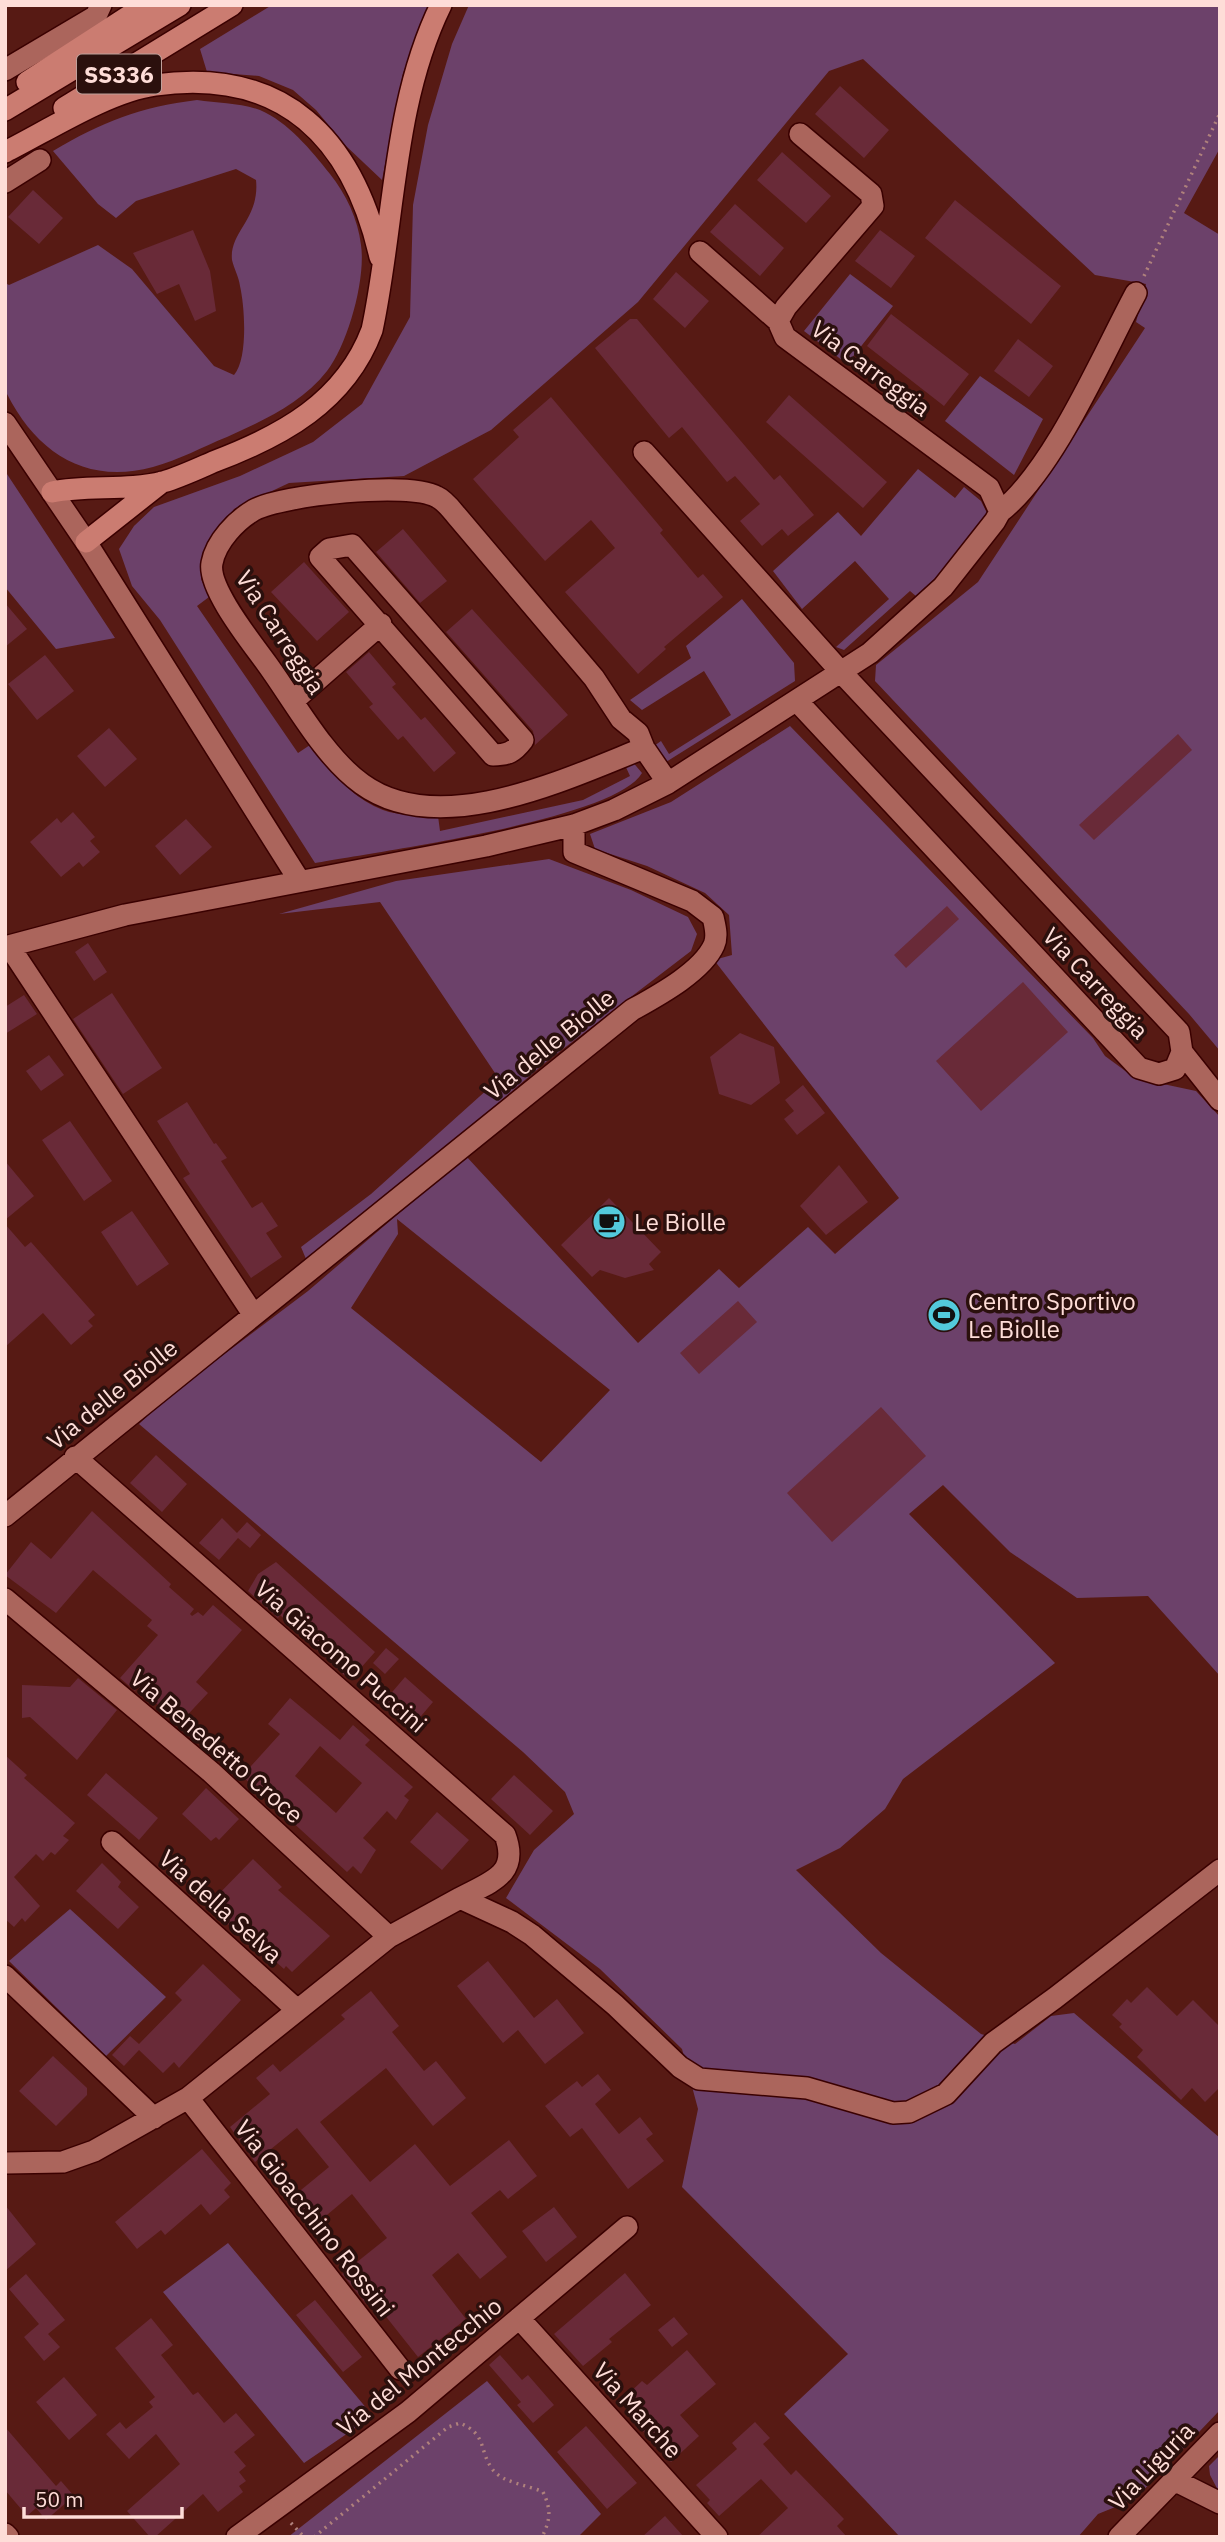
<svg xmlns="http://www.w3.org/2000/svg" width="1225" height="2542" viewBox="0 0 1225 2542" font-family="'IBM Plex Sans',sans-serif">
<rect width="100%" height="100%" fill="#571a14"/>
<!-- green -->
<path fill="#6c416a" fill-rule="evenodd" d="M272,5H430L403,73L382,180L345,145L316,110L293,90L259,76L207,72L200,49Z
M469,5H1220V148L1184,213L1220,235V1051L1189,1014L875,681L876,665L978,582L1145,328L1136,322L1146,284L1095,275L863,59L829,71L638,302L491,430L404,476L289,483L234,509L204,553L201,579L209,597L197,606L298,753L310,745C331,771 351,798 383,810C399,816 421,814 438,816L440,831L583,800L630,776L624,763L631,760L642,773C615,820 374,852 315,863L160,620L132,586L119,549L134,526L154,507L240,476L313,442L362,404L410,317L413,205L428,125L452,44Z
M197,100C217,103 241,103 260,110C288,122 311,150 330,174C346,194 358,219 361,245C366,279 348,344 327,371C301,404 264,420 227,437C202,447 179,460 153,467C86,485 37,453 7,394C0,381 5,303 5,283L9,285L98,245L132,269L214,366L234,375C248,359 245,308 240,286C239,277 234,269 232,260C229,232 260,219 256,180L236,169L136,201L116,218L98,204L53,151C102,122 140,107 197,100Z
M850,274L893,306L847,364L804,331Z
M980,376L1043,419L1014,475L945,421Z
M918,469L955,498L964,487L981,501L989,517L967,545L917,597L910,591L844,650L836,647L889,599L855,561L802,609L773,571L838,512L861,536Z
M5,471L115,638L56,649L5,587Z
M742,599L794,663L795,681L666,762L654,746L661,741L669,754L731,715L704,671L642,710L630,700L691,658L686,646Z
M790,726L1093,1038L1105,1056L1135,1078L1196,1091L1220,1117V1676L1148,1596L1077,1598L1010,1552L943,1485L909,1514L1055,1663L903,1779L885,1809L840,1848L796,1870L881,1953L981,2034L1015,2044L1051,2016L1074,2013L1220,2138V2410L1135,2499L1098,2514L1078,2537H900L784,2414L848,2354L682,2187L698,2109L682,2049L600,1969L506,1898L534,1850L574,1814L565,1792L523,1752L139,1424L170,1395L308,1291L466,1156L638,1343L719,1269L739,1288L808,1227L835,1254L899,1198L714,960L732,955L729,915L705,893L647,866L595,849L590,834L671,802ZM397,1219L610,1390L541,1462L351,1308L398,1234Z
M549,859L631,890L688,917L697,934L691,951L546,1062L377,1207L306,1259L301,1247L371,1194L499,1079L380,902L279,914L396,881Z
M70,1909L166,1997L106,2056L9,1961Z
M228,2243L373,2416L304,2463L163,2292Z
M487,2381L601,2514L578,2537H288Z
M1220,2455V2494L1210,2475L1209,2466Z"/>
<!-- building -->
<path fill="#692a38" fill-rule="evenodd" d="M840,86L889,130L864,158L815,114Z
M782,152L831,196L806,223L757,180Z
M33,190L63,218L39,244L8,217Z
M955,200L1061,286L1031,324L925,238Z
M735,204L784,248L760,276L710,232Z
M193,230L210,271L216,311L195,321L179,284L157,294L133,253Z
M880,230L915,256L891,288L855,261Z
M676,272L709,301L685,328L653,299Z
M891,314L969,374L944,406L867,346Z
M630,319H637L774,480L780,475L814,515L788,536L782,529L762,546L740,521L760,504L735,476L727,482L682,427L669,438L595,348Z
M1018,339L1053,366L1029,397L994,371Z
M789,395L887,482L863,508L766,422Z
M551,397L663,530L660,533L698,578L703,574L723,597L664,647L666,649L638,674L565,592L615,548L591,520L545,561L473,479L519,437L513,430Z
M403,529L447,581L420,603L376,552Z
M304,562L349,612L317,641L271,592Z
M5,603L27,629L5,647Z
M472,609L568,715L535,745L533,731L446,632Z
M369,652L396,684L392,687L421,720L425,717L456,753L434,772L403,736L398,740L369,707L373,704L346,672Z
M45,655L74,691L37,720L8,684Z
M109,728L137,759L105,787L77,756Z
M1178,734L1192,750L1094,840L1079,825Z
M73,812L95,837L90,841L100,852L83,867L79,862L61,877L30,842L57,818L61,823Z
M186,819L212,847L180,875L155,846Z
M947,906L959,919L906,968L894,955Z
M88,943L107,972L94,981L75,952Z
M1023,982L1068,1032L981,1111L936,1061Z
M112,993L162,1068L123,1094L73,1019Z
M24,995L37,1014L5,1034V1007Z
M740,1033L774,1047L780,1083L751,1105L719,1094L710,1057Z
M49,1055L64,1075L41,1091L26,1071Z
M803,1085L825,1113L797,1135L784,1119L794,1111L785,1100Z
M187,1102L214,1144L216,1143L227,1158L221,1161L252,1208L262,1202L278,1226L266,1233L282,1257L251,1278L183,1178L190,1174L157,1121Z
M70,1121L112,1181L84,1201L42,1140Z
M5,1161L34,1196L5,1220Z
M839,1165L868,1202L826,1235L800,1206Z
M609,1198L661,1252L649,1264L654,1270L625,1278L600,1270L592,1277L561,1245Z
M132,1211L169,1264L137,1286L101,1232Z
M5,1224L25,1247L31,1242L95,1315L88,1321L93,1326L71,1345L43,1313L5,1347Z
M738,1301L757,1322L699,1374L680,1353Z
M881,1407L926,1456L832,1542L787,1493Z
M156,1455L187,1484L162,1512L130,1483Z
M92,1511L171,1584L169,1587L194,1609L190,1614L192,1616L198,1612L203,1616L213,1605L242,1630L196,1682L208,1693L179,1724L138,1687L135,1691L120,1678L158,1635L147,1626L152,1620L93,1570L56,1613L5,1575L31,1542L51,1559Z
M222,1518L237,1533L247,1522L261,1535L250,1548L238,1538L219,1560L199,1543Z
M276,1562L375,1652L359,1670L344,1675L280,1615L278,1618L248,1591L258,1574Z
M386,1648L399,1659L385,1674L373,1663Z
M405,1677L433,1702L410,1729L381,1705Z
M78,1678L117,1710L77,1760L30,1717L22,1718V1685L70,1687Z
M290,1698L340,1740L353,1725L370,1740L365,1745L413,1787L404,1796L409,1800L396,1820L387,1811L363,1838L376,1850L361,1874L353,1866L347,1872L242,1776L280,1734L268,1724ZM320,1746L362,1783L336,1813L295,1776Z
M5,1755L27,1775L24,1778L75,1823L63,1836L69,1840L55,1855L51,1852L43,1861L36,1854L14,1877L40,1906L25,1922L22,1918L14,1927L5,1919Z
M106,1773L158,1818L139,1840L87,1795Z
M514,1775L553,1811L530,1835L491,1799Z
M206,1788L239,1819L219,1840L216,1837L211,1841L182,1814Z
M437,1812L469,1840L442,1870L410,1842Z
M253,1859L282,1887L278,1890L330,1936L292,1972L286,1966L284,1969L240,1930L237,1933L208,1905Z
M102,1863L121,1882L118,1887L139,1907L118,1929L76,1891Z
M488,1961L534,2018L557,1999L584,2033L545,2064L518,2030L503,2043L457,1986Z
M203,1964L241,2000L179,2068L174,2062L163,2073L139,2050L124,2066L112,2055L130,2036L139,2044L182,2000L175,1993Z
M1147,1987L1177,2016L1193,2000L1220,2027V2087L1205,2102L1192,2088L1181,2100L1137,2057L1143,2050L1119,2027L1122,2024L1112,2015L1127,1999L1131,2003Z
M371,1991L399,2026L392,2032L424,2071L436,2061L466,2098L433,2126L386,2068L320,2122L370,2182L415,2144L450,2186L509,2140L537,2176L508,2199L500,2190L471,2213L507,2257L480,2279L458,2253L432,2275L466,2319L418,2357L372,2299L366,2304L342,2274L387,2238L352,2194L309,2230L290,2199L329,2167L297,2128L255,2162L230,2127L270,2094L256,2078L273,2064L280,2072L345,2019L341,2015Z
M53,2056L87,2088V2095L56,2126L19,2091Z
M598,2074L611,2090L595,2104L619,2134L640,2117L653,2134L646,2139L664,2161L628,2189L582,2128L570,2137L545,2106L577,2081L582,2087Z
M202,2149L231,2183L224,2190L230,2197L210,2215L201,2204L165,2235L161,2230L137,2249L115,2222Z
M5,2205L36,2244L5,2271Z
M554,2207L577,2237L546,2262L522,2231Z
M625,2273L651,2305L609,2339L612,2342L583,2366L554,2334Z
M26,2274L65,2320L48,2334L60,2347L44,2361L24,2337L39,2324L9,2289Z
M315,2300L362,2357L343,2372L296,2315Z
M674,2317L688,2334L672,2347L658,2330Z
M151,2318L173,2345L161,2355L193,2395L198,2392L224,2423L236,2413L255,2435L234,2452L246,2466L239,2472L246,2481L239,2486L243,2492L218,2512L203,2494L155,2537H150L127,2511L180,2464L156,2434L129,2459L106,2434L120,2422L126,2429L153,2407L149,2402L155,2397L115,2348Z
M687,2350L716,2384L680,2415L699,2436L671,2462L643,2431L651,2424L625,2397L642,2381L647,2385Z
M500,2355L522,2380L528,2375L554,2405L533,2423L517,2405L521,2402L489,2365Z
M64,2377L97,2415L69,2440L36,2402Z
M755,2422L770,2438L763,2444L791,2475L796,2470L844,2519L837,2526L847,2537H757L788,2508L761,2479L719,2516L707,2503L710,2500L696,2485L737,2449L732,2443Z
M586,2426L637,2483L607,2509L557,2452Z
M5,2427L56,2486L61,2481L74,2496L46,2520L36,2508L27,2516L5,2490Z
M665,2516L684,2537H642Z"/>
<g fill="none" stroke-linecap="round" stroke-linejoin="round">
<defs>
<path id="minor" d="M5,70L96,16L101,5
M5,182L40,160
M700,252L778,321
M5,423L86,542L299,880
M644,452L841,672L1179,1032L1182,1052L1175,1069L1159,1074L1139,1068L797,701
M1000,512C1054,470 1102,356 1136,293
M352,545L523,740C514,752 508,755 493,755L320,557L329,549Z
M293,701L381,624
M644,748C566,779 439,840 362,784C324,757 294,701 267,664C252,643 207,588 212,563C216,541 237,520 254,510C282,495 410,481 437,497C444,500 451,509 456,515L594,678L621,719L638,733L644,748L668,783
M9,946L253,1314
M5,947L125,915L486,846L574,825L614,810L668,783L870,653L943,587L995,521L1000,512L989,488L785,337L778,321L786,307L873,206L871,194L800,134
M1182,1052L1220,1100
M75,1457L505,1835C520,1875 490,1882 460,1898
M5,1516L632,1010C657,996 702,972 714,945C718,936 715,926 713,917L692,901L574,852V825
M5,1599L211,1772L389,1937
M112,1842L296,2009
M5,1976L154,2118
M188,2098L400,2369
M5,2163L63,2162L94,2151L188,2098L389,1937L460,1898L512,1922L532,1935L615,2005L680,2067L699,2079L807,2088L893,2113L909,2112L946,2094L993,2043L1055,1998L1220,1870
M519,2318L717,2537
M1174,2480L1220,2503
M5,2534L8,2537
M237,2537L408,2412L627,2227
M1119,2537L1220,2433"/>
<path id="highway" d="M27,82L146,5
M64,108L232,5
M5,110L180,5
M5,152C47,131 109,91 155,85C284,67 353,139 380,257
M52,492C88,485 128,491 163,482C180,477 197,469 213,462C282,436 345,402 372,330C395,223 392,105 441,5
M86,542L162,482"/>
</defs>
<!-- minor casing -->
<use href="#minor" stroke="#3a0000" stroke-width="24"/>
<!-- highway casing -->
<use href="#highway" stroke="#3a0000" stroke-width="24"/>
<!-- path -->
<path stroke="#af817c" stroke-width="3.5" stroke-dasharray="2 5" stroke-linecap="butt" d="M1144,276L1220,113
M291,2523L304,2537
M314,2537L448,2427L460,2423C488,2435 478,2450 493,2470C503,2483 528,2485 543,2492C551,2509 551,2519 542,2537"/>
<!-- minor -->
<use href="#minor" stroke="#ab655c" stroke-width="21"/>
<!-- highway -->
<use href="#highway" stroke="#cb7c71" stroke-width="21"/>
</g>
<!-- icons -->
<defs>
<symbol id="cafe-disc" viewBox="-11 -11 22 22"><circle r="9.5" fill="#53cadc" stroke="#2b100d"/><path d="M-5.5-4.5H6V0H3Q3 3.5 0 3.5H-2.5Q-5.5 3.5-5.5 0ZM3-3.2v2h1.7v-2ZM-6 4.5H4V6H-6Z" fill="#111"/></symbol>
<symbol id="stadium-disc" viewBox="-11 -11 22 22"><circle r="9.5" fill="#53cadc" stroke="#2b100d"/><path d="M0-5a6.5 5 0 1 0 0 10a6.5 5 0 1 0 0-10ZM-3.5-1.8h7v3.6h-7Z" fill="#111"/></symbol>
</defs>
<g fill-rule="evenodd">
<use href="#cafe-disc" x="590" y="1203" width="38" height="38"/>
<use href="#stadium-disc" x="925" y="1296" width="38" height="38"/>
</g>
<g text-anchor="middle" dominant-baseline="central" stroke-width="7" stroke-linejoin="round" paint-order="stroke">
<!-- shield labels -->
<rect fill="#2b100d" stroke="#bfa09b" stroke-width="2" x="77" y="54.5" width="84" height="39" rx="5"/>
<g font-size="23" font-weight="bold" fill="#feddd8">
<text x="119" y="74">SS336</text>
</g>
<!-- street labels -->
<g font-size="24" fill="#feddd8" stroke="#2b100d">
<text transform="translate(871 368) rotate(37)">Via Carreggia</text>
<text transform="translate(281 632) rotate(57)">Via Carreggia</text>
<text transform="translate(1096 983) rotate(47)">Via Carreggia</text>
<text transform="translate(549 1044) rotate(-39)">Via delle Biolle</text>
<text transform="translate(112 1394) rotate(-39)">Via delle Biolle</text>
<text transform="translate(341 1656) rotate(41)">Via Giacomo Puccini</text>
<text transform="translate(217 1746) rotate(41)">Via Benedetto Croce</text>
<text transform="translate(221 1906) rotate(42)">Via della Selva</text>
<text transform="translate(315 2218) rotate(52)">Via Gioacchino Rossini</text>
<text transform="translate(419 2366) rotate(-39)">Via del Montecchio</text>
<text transform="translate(638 2410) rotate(48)">Via Marche</text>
<text transform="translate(1151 2466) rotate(-46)">Via Liguria</text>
</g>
<!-- poi labels -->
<g font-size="24" fill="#feddd8" stroke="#2b100d" text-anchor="start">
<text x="634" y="1222">Le Biolle</text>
<text x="968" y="1301">Centro Sportivo<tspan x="968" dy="28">Le Biolle</tspan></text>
</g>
</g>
<!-- border -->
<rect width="1225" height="2542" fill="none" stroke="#feddd8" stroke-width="14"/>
<!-- scale -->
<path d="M24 2507v10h158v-10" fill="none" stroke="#feddd8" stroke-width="3.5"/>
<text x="35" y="2507" font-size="21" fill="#feddd8" stroke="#2b100d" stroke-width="5" paint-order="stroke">50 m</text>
</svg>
